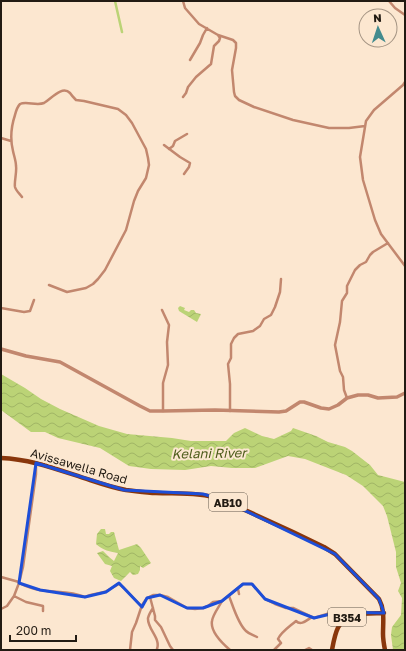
<svg xmlns="http://www.w3.org/2000/svg" width="406" height="651" viewBox="0 0 406 651" font-family="'Golos Text',sans-serif">
<defs>
<pattern id="water-waves" width="16" height="10" patternUnits="userSpaceOnUse"><rect width="16" height="10" fill="#bbd376"/><path d="M0 5q4-4 8 0t8 0" fill="none" stroke="#a0b565"/></pattern>
</defs>
<rect width="100%" height="100%" fill="#fce7d0"/>
<!-- water -->
<path fill="url(#water-waves)" d="M180,306L185,308L184,310L189,312L191,310H194L196,313L201,314L197,322L179,311L178,308Z
M1,374L25,388L41,399L60,409L99,426L127,434L172,438L191,441H226L234,433L245,428L262,436L274,439L291,431L293,428L316,436L328,442L345,447L352,451L370,465L378,475L405,482V650H393L391,635L392,627L401,615L402,598L398,591L401,583L396,567V552L387,516L383,506L363,486L346,475L305,459L288,456L255,468H232L211,466L185,470L151,469L129,466L100,448L58,438L45,432H31L1,410Z
M101,529H105L106,534H109L111,532H114L119,550L137,544L141,548L151,563L143,568L140,566V570L138,574L133,575L130,572L121,581L114,578L110,571L112,566L105,564L97,553L103,551C107,555 110,558 114,561L118,553C111,552 102,550 96,544L97,534Z"/>
<g fill="none" stroke-linecap="round" stroke-linejoin="round">
<!-- canal -->
<path stroke="#bbd376" stroke-width="2.5" d="M115,1L122,32"/>
<!-- minor -->
<path stroke="#c2876e" stroke-width="2.5" d="M183,1L185,8L199,24L218,35L233,40L236,43V48L232,70L234,92L235,96L239,100L254,107L293,120L329,128H349L365,126
M389,1L395,8L405,15
M190,60L200,43L203,35L207,28
M405,82L403,85L374,110L366,121L360,157L363,180L375,220L381,234L405,266
M183,97L186,93L188,87L196,77L211,64L214,46L219,41L220,38L218,35
M1,138L11,141
M164,145L180,157L190,163L189,167L184,174
M169,149L173,146L175,141L187,134
M22,197C20,194 16,191 15,187C14,182 17,172 16,166C16,161 14,156 13,151C10,139 11,127 15,115C16,111 17,107 20,104C26,101 37,106 44,103C51,99 62,85 70,93C72,96 74,98 76,100L84,101L118,109L126,115L132,123L146,149L148,158L149,165L146,178L138,191L134,201L126,230L105,270L98,279L93,284L86,288L67,292L49,285
M1,308L24,312L30,311L34,300
M162,310L169,325L167,342L168,365L163,383V411
M347,398L344,390L343,377L340,371L335,345L340,322L342,301L347,293V286L355,270L360,265L366,262L370,255L373,252L388,243
M230,411V384L228,364L231,358V344L234,338L238,334L253,331L260,326L264,319L271,315L275,307L280,292L281,279
M1,577L19,582
M19,583C25,586 33,589 40,590C56,593 69,590 85,597C91,594 98,594 104,592C108,591 114,586 119,584L124,588L142,607
M238,589L239,594
M14,596L26,602L43,606V611
M229,596C233,606 238,624 246,631C249,634 253,635 257,637
M150,597L155,616V620L161,627L170,646L173,650
M222,601C219,607 213,614 212,621C210,632 223,644 230,650
M153,608C151,611 149,614 148,618C147,629 161,638 157,649
M1,609L7,606L14,596L19,583L23,567L36,474V463
M130,650L132,632L136,623L142,605L147,598L153,595H160L168,597L187,608L195,609L203,608L208,606L213,602L222,601L243,584H252L265,599L275,604L286,608H293L314,618L330,613L339,612L353,614
M274,650L281,643L278,639C281,632 289,627 296,621C301,626 307,620 312,617
M305,650L309,648L312,650"/>
<!-- tertiary -->
<path stroke="#c2876e" stroke-width="3.5" d="M1,349L26,356L60,362L140,406L150,411H163L215,410L279,412L286,411L300,402H304L321,408L329,409L338,405L347,398L358,395H368L378,398L397,397L405,393"/>
<!-- primary -->
<path stroke="#89360b" stroke-width="4.5" d="M1,458C32,459 61,471 90,480C102,484 114,488 126,490C136,491 146,493 156,493C179,494 202,492 223,500L293,532L324,547L335,554L379,599C385,610 383,621 383,634C383,639 384,645 385,650
M332,650C335,634 337,620 354,614L384,613"/>
</g>
<!-- marked area -->
<path fill="none" stroke="#1d4ed8" stroke-width="3" stroke-linejoin="round" d="M36,463L124,490L203,494L223,500L335,554L379,599L384,613L339,612L314,618L265,599L252,584H243L222,601L203,608H187L160,595L147,598L142,607L119,583L106,592L85,597L40,590L19,583Z"/>
<g text-anchor="middle" dominant-baseline="central" stroke-width="4" stroke-linejoin="round" paint-order="stroke">
<!-- shield labels -->
<g fill="#fce7d0" stroke="#63584c" stroke-width="1">
<rect x="209" y="493" width="38" height="18" rx="3"/>
<rect x="328" y="608" width="38" height="18" rx="3"/>
</g>
<g font-size="11" font-weight="bold" fill="#221b13">
<text x="228" y="502">AB10</text>
<text x="347" y="617">B354</text>
</g>
<!-- street labels -->
<g font-size="12" fill="#221b13" stroke="#fce7d0">
<text transform="translate(79 466) rotate(16)">Avissawella Road</text>
</g>
<!-- water labels -->
<g font-size="13" font-style="italic" fill="#4d5c1a" stroke="#fce7d0">
<text transform="translate(209 453) rotate(-1)">Kelani River</text>
</g>
</g>
<!-- border -->
<rect width="406" height="651" fill="none" stroke="#221b13" stroke-width="4"/>
<!-- north arrow -->
<g transform="translate(378 28) rotate(357)"><circle r="19" fill="#fce7d0" stroke="#a59584"/>
<path d="M0-3L7 15L0 10L-7 15Z" fill="#438b8e"/>
<text y="-6" font-size="11" font-weight="bold" text-anchor="middle" fill="#221b13">N</text>
</g>
<!-- scale -->
<path d="M10 635v6h66v-6" fill="none" stroke="#221b13" stroke-width="2"/>
<text x="16" y="635" font-size="12" fill="#221b13" stroke="#fce7d0" stroke-width="3" paint-order="stroke">200 m</text>
</svg>
